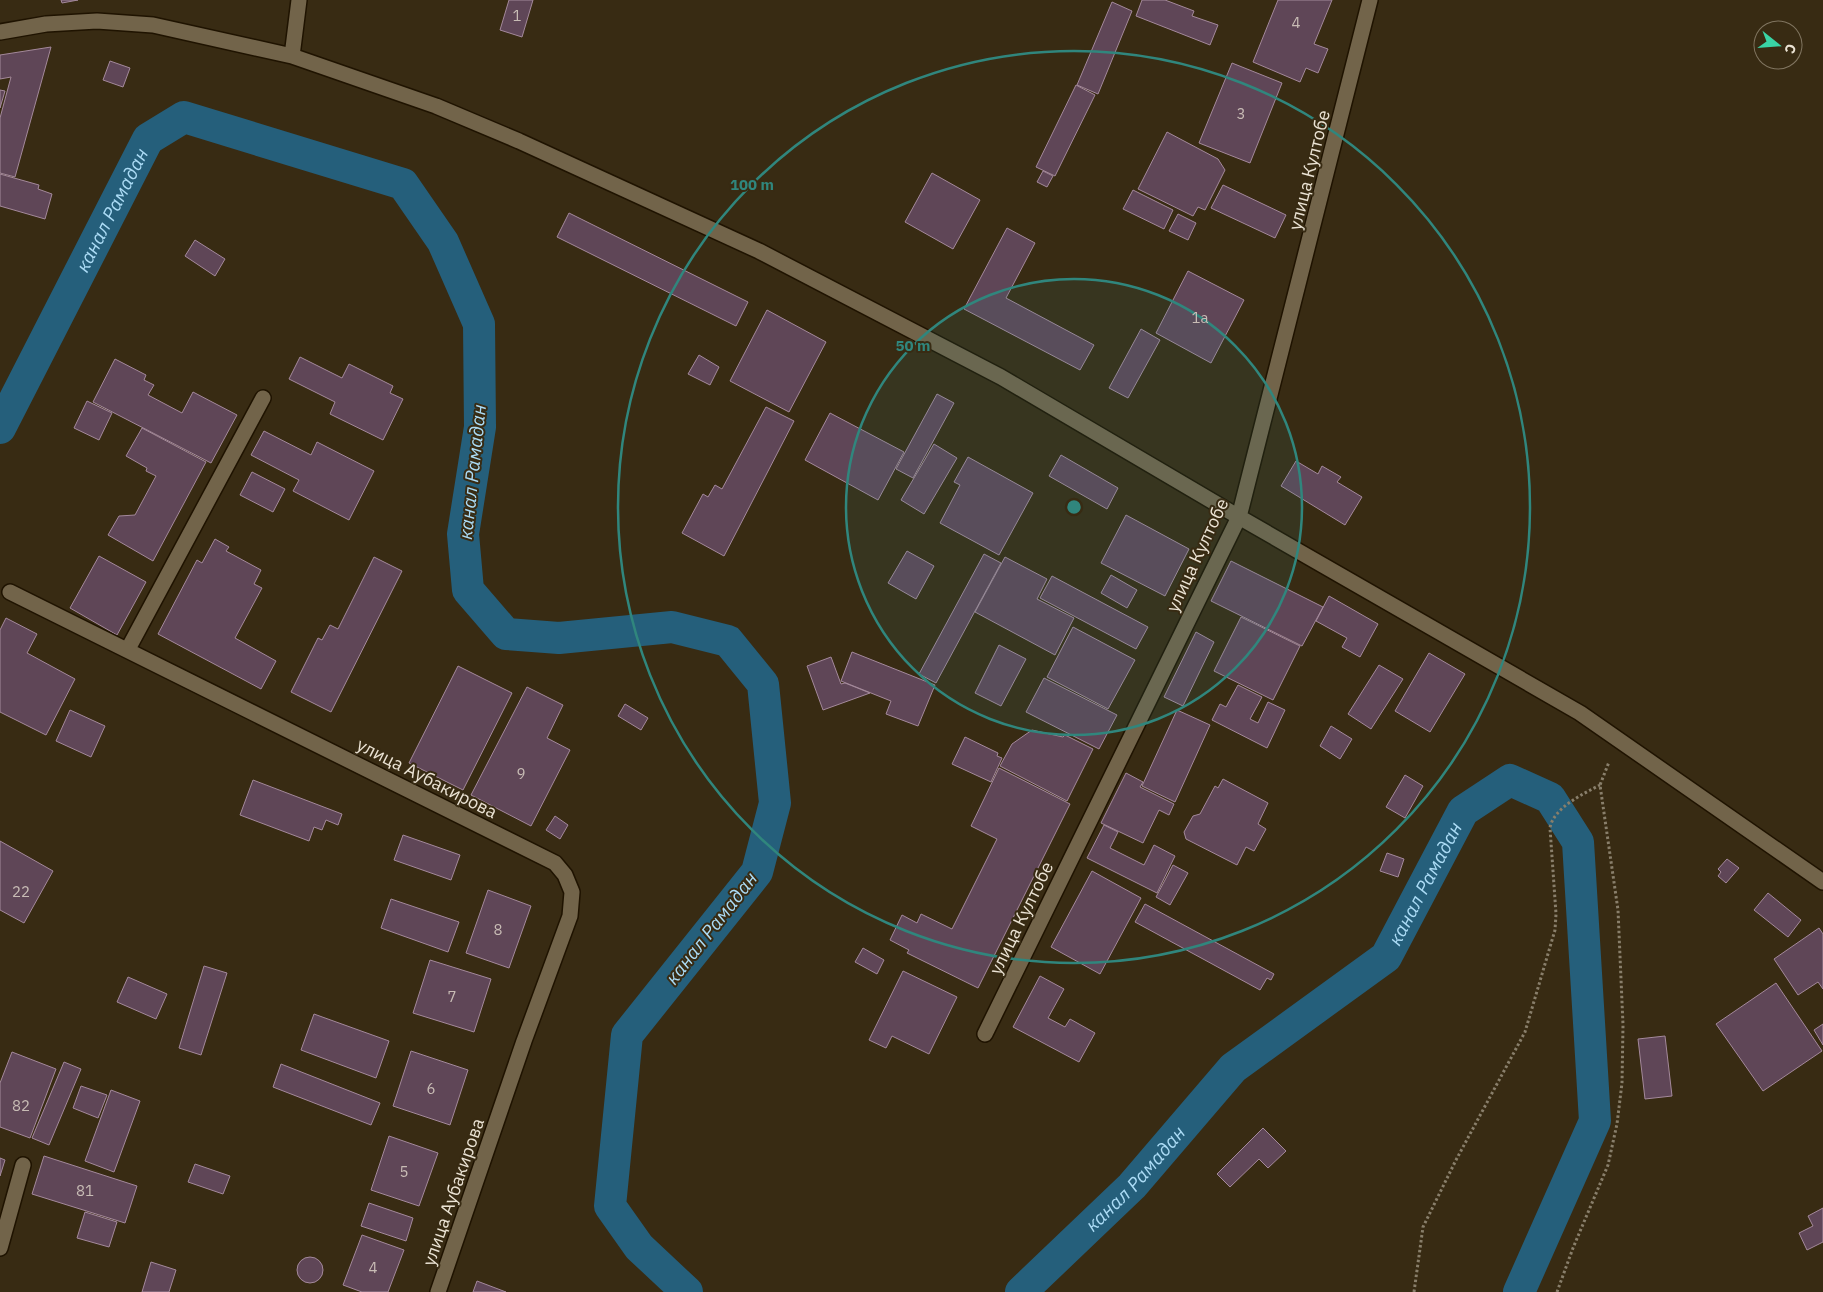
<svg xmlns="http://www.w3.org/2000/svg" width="1823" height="1292" viewBox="0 0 1823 1292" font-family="'IBM Plex Sans',sans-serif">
<rect width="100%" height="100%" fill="#382b13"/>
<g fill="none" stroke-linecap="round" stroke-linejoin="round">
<!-- canal -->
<g stroke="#255f7b" stroke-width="32">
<path id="s1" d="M0,428L148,139L184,117L403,184L443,242L479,324L480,427L463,534L468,590L506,634L559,638L672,627L728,641L763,684L775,803L757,872L627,1035L610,1206L639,1247L687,1292"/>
<path id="s2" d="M1021,1292L1132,1186L1233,1068L1386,957L1463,811L1510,780L1550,798L1578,842L1595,1121L1519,1292"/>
</g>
</g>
<!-- building -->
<path fill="#5f4657" stroke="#a4899b" d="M61,0H78L62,3Z
M509,0H533L522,37L500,30Z
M1142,0H1165L1194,11L1192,16L1218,25L1210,45L1136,16Z
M1278,0H1332L1314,44L1328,49L1318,73L1306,68L1300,82L1253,62Z
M1112,2L1132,11L1098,94L1077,85Z
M51,47L15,177L0,173V118L11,77L0,79V55Z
M110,61L130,68L123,87L103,80Z
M1232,63L1282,83L1250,163L1199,143Z
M1076,85L1095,95L1055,176L1036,167Z
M0,90L5,91L0,108Z
M1167,132L1218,159L1225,170L1205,210L1198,207L1193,216L1138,189Z
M1043,171L1053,176L1047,187L1037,182Z
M932,173L980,200L953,249L905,222Z
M0,174L39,185L38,189L52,194L45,219L0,206Z
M1223,185L1286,215L1275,238L1211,208Z
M1133,190L1173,210L1164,229L1123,209Z
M569,213L748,302L736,326L557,237Z
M1178,214L1196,223L1188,240L1169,231Z
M1007,228L1035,243L1006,298L1094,345L1080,370L964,309Z
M195,240L225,259L215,276L185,256Z
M1188,271L1244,300L1211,363L1156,333Z
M767,310L826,342L789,412L730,381Z
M1141,329L1160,340L1128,398L1109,388Z
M699,355L719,367L710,385L688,374Z
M300,357L342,378L349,364L393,386L390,393L403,399L383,440L330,414L335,402L289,379Z
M115,359L146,375L144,380L154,385L148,395L182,413L193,392L237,415L211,463L93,402Z
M937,394L954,403L913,478L896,469Z
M87,401L112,413L99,440L74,428Z
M766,407L794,421L724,556L682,533L703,494L708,497L715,485L722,489Z
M830,413L904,452L878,500L805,460Z
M142,428L206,462L153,561L108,535L119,516L135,515L156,476L146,471L147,468L126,456Z
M264,431L311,455L317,442L374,471L349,520L293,491L299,480L251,455Z
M934,444L957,458L924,514L901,500Z
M1061,455L1118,488L1107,509L1049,476Z
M968,457L1033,493L999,555L940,523L960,485L954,482Z
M1296,461L1318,474L1322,466L1341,477L1337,482L1362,497L1345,525L1281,486Z
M252,472L285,489L273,512L240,495Z
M1126,515L1189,549L1165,596L1101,563Z
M215,539L229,547L226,551L261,570L254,584L262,588L235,638L276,661L261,689L158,634L197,560L202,563Z
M907,551L934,566L916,599L888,583Z
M984,554L1001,563L936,683L919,674Z
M99,556L146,582L117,635L70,608Z
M374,557L402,571L331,712L291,692L318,638L322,640L330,625L338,629Z
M1005,557L1047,579L1037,599L1074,618L1055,655L975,612Z
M1231,561L1323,607L1302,646L1211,601Z
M1111,575L1137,590L1127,608L1101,593Z
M1052,576L1148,627L1136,649L1040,598Z
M1329,596L1378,624L1360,657L1342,647L1347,638L1316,621Z
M1241,617L1300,646L1273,700L1214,671Z
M6,618L37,634L27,653L75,679L46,735L0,712V630Z
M1073,627L1135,660L1108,709L1047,677Z
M1196,632L1214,642L1183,706L1164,697Z
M999,645L1026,659L1001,706L975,693Z
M852,652L935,685L918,726L886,714L891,701L841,681Z
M1429,653L1465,674L1430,732L1395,711Z
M831,657L841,684L845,683L870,693L823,710L807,666Z
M1379,665L1403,679L1371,729L1348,714Z
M458,666L512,693L463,790L409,763Z
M1044,678L1117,715L1099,749L1026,712Z
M1238,685L1262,697L1250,719L1258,723L1268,702L1285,710L1267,748L1212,720L1220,704L1226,707Z
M527,687L563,705L547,738L570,750L531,826L471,795Z
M625,704L648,718L641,730L618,716Z
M70,710L105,726L91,757L56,741Z
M1177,710L1210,725L1175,802L1142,786Z
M1331,726L1352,739L1340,759L1320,746Z
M1032,730L1063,737L1065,735L1093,749L1067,801L1000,766L1012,744Z
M965,737L998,753L997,756L1002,758L991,782L952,764Z
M999,768L1070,804L978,988L907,953L909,950L890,940L902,915L917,923L921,914L952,929L997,839L971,826Z
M1126,773L1143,782L1140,787L1174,804L1169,815L1159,810L1143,843L1101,823Z
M1405,775L1423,786L1405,818L1386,807Z
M1223,779L1268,803L1258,824L1266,829L1254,851L1246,847L1237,865L1186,839L1184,832L1193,816L1200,814L1215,786L1218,788Z
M253,780L342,814L338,825L326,820L322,830L314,827L309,841L240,815Z
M555,816L568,825L560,839L546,830Z
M1104,825L1118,832L1110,848L1144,865L1154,845L1175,856L1157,893L1087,858Z
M403,835L460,855L451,880L394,860Z
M0,841L53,871L24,923L0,910Z
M1387,853L1404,859L1398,877L1380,871Z
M1727,859L1739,868L1726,883L1718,876L1721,872L1718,869Z
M1173,865L1188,873L1170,905L1156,897Z
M1092,871L1141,898L1100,974L1051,947Z
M488,890L531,906L509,968L466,953Z
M1768,893L1801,920L1788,937L1754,910Z
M391,899L459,922L448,952L381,928Z
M1145,904L1274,974L1271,980L1267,978L1260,990L1135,922Z
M1819,928L1823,934V989L1818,982L1798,995L1774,959Z
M863,948L884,960L877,974L855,962Z
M430,960L491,979L474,1032L413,1013Z
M204,966L227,973L201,1055L179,1048Z
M903,971L957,997L929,1054L892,1036L886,1048L869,1040Z
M1040,976L1064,989L1048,1018L1065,1027L1070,1019L1095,1033L1079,1062L1013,1027Z
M128,977L167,994L156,1019L117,1002Z
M1776,983L1822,1051L1763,1091L1716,1024Z
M314,1014L389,1041L376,1078L301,1050Z
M1823,1024V1045L1814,1030Z
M1665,1036L1672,1096L1645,1099L1638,1039Z
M411,1051L468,1070L450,1125L393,1106Z
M12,1052L56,1069L30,1138L0,1127V1083Z
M64,1062L81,1069L49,1145L32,1138Z
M281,1064L380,1103L371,1125L273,1087Z
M81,1086L107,1095L98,1118L73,1108Z
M111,1090L140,1101L114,1172L85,1161Z
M1263,1128L1286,1151L1268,1168L1259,1159L1230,1187L1217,1174Z
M389,1136L438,1153L419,1206L371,1190Z
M44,1156L137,1186L125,1223L32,1194Z
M0,1158L5,1160L0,1176Z
M195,1164L230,1176L223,1194L188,1182Z
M369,1203L413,1218L406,1241L361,1226Z
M1823,1208V1242L1807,1250L1799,1233L1813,1226L1808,1216Z
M85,1212L117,1222L109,1247L77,1238Z
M362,1235L404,1250L388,1292H362L343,1285Z
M297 1270a13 13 0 1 1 26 0a13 13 0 1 1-26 0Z
M151,1262L176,1270L169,1292H142Z
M477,1281L506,1292H473Z"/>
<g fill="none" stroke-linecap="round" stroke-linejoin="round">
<defs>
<path id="street" d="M0,32L46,24L97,21L153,25L292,56L436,106L519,141L759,251L1001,377L1239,517L1580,713L1823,882
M292,56L299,0
M10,592L555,863L565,875L572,892L570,916L524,1041L438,1292
M128,649L263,398
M985,1034L1239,517L1370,0
M0,1248L23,1165"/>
</defs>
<!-- street casing -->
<use href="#street" stroke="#1f1300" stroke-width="18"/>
<!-- path -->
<path stroke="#897f6b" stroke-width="3" stroke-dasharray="2.5 2.5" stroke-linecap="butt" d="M1414,1292L1423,1227L1456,1160L1525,1032L1555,930L1556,914L1550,828C1553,808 1583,794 1600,785
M1557,1292L1573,1248L1608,1165L1617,1124L1622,1083L1623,1025L1618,910L1600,785L1609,762"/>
<!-- street -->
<use href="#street" stroke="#72644a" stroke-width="15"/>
</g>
<!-- distance rings -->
<circle cx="1074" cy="507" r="228" fill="#30867d" fill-opacity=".12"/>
<g fill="none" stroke="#30867d" stroke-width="2.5">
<circle cx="1074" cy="507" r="228"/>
<circle cx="1074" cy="507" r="456"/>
</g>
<g text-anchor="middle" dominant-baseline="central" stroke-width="4" stroke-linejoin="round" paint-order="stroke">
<!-- number labels -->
<g font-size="15" fill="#c8bcb5">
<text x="517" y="15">1</text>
<text x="1296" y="22">4</text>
<text x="1241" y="113">3</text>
<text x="1200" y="317">1а</text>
<text x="521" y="773">9</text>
<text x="21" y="891">22</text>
<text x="498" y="929">8</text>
<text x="452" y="996">7</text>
<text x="431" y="1088">6</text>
<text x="21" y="1105">82</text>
<text x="404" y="1171">5</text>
<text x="85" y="1190">81</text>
<text x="373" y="1267">4</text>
</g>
<!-- street labels -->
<g font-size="18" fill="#ebe3d4" stroke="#382b13">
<text transform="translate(1309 170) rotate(-76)">улица Култобе</text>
<text transform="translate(1197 555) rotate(-65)">улица Култобе</text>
<text transform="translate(427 778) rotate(27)">улица Аубакирова</text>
<text transform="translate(1021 918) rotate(-64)">улица Култобе</text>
<text transform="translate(453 1192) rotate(-71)">улица Аубакирова</text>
</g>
<!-- water labels -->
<g font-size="19" font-style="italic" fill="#abdbf5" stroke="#382b13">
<text stroke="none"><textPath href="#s1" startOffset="245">канал Рамадан</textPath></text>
<text transform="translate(472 472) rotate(-84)">канал Рамадан</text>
<text stroke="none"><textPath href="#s2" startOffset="581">канал Рамадан</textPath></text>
<text transform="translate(711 928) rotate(-52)">канал Рамадан</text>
<text stroke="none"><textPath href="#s2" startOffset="161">канал Рамадан</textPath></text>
</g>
</g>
<circle cx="1074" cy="507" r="8" fill="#30867d" stroke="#382b13" stroke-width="2.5"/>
<g font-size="15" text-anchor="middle" font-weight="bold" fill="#30867d" stroke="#382b13" stroke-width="4" stroke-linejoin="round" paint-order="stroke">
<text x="752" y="190">100 m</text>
<text x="913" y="351">50 m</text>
</g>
<!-- north arrow -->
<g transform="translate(1778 45) rotate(107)"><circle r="24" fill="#382b13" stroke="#807560"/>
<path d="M0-4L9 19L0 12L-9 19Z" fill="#39d4a5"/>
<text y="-8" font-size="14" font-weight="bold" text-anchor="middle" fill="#ebe3d4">С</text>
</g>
</svg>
